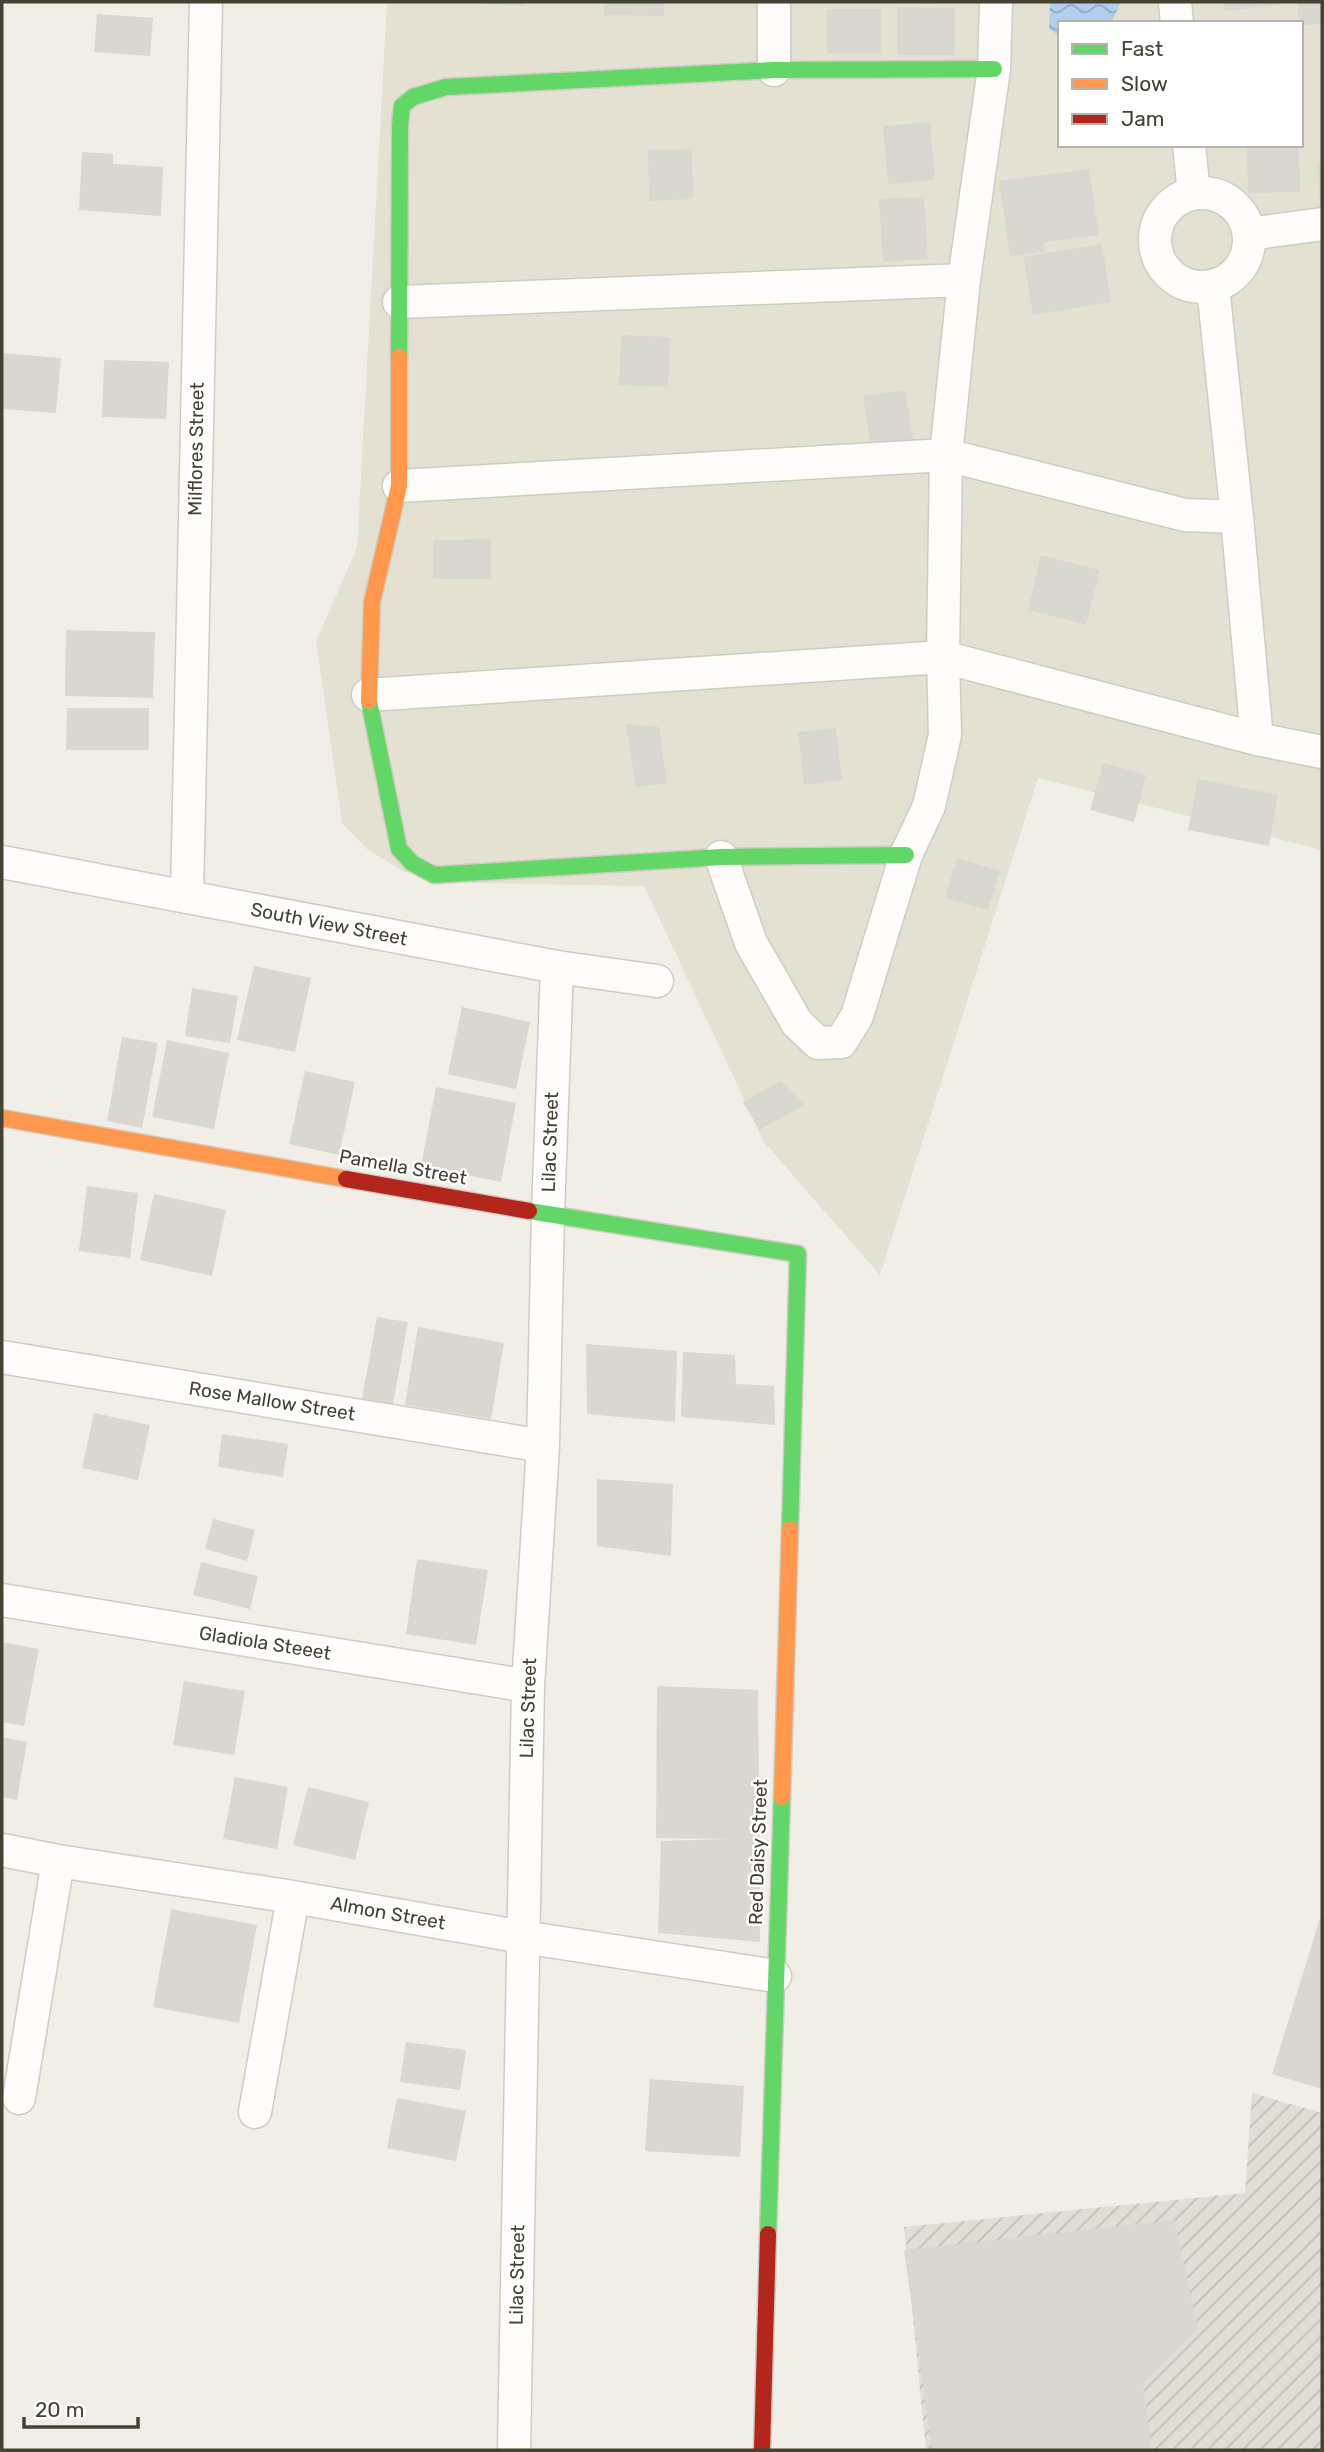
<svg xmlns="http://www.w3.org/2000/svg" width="1324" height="2452" viewBox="0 0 1324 2452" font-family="Rubik,sans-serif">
<defs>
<pattern id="industrial-furrows" width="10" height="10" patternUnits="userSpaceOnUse" patternTransform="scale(1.75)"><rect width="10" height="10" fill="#e0ddd4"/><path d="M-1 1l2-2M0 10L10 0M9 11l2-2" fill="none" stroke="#c2bfb6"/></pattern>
<pattern id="water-waves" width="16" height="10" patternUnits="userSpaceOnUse" patternTransform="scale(1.75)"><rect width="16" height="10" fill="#b4cef0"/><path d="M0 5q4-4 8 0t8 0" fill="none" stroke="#94a9c3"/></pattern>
</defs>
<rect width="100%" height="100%" fill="#f0eee6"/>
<!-- residential -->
<path fill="#e4e1d3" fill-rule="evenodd" d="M387,2H1322V850L1038,778L880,1275L764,1142L644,886L431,882L401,870L368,850L342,823L316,641L357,548ZM1060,23H1301V145H1060Z"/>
<!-- industrial -->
<path fill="url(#industrial-furrows)" d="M1252,2093L1322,2113V2450H926L904,2227L1245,2193Z"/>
<!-- water -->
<path fill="url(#water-waves)" d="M1050,2H1121L1111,23H1060V36L1049,29Z"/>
<!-- building -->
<path fill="#d9d7cf" d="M483,2H523V6L483,4Z
M605,2H664V16L604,15Z
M1223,2H1279L1280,5L1224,11Z
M1297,2H1322V24L1301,25V23H1299Z
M897,7L955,8V55H897Z
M827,9H881V53L827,54Z
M97,14L153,18L150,56L94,52Z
M930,122L935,180L888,184L883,126Z
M1299,147L1300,192L1248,193L1247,148Z
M692,149L693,199L649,201L648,150Z
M82,152L113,154V164L163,167L161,216L79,210Z
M1322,162V211H1320L1318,163Z
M1089,169L1099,235L1044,242L1045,251L1010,256L999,181Z
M924,197L928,259L883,262L879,199Z
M1102,244L1111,302L1033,315L1023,257Z
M621,335L670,337L668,387L619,385Z
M2,353L61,358L56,413L2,409Z
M104,360L169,362L166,419L102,417Z
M905,390L915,449L872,455L863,396Z
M491,539V579H433V540Z
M1041,555L1100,570L1086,625L1028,610Z
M66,630L155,632L153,698L65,696Z
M67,708H149V750H66Z
M626,724L659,727L667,783L636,787Z
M836,728L842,780L804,785L798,732Z
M1103,763L1146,775L1134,822L1090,810Z
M1198,779L1278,795L1269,846L1188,830Z
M957,858L1000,871L988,910L945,898Z
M254,966L311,978L295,1052L237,1040Z
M192,988L238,996L230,1043L185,1036Z
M462,1007L530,1022L516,1089L448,1074Z
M122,1037L158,1043L142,1128L107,1121Z
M167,1040L229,1053L214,1129L152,1117Z
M305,1071L355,1082L339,1155L289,1144Z
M780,1081L804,1105L759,1130L743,1102Z
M436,1087L516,1103L501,1182L421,1166Z
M87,1186L138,1193L130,1258L79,1251Z
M154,1194L226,1210L212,1276L140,1260Z
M377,1317L408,1322L392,1409L361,1403Z
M418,1327L504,1343L491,1419L405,1405Z
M586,1344L677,1351L675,1422L587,1414Z
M683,1352L735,1355L736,1384L774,1386L775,1425L681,1417Z
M94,1413L150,1425L138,1480L82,1468Z
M222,1434L288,1444L283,1477L218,1467Z
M597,1479L673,1484L671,1556L597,1546Z
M213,1519L255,1530L247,1561L205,1549Z
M417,1559L488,1570L476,1645L406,1634Z
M201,1562L258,1576L250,1609L193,1595Z
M2,1642L39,1649L24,1726L2,1722Z
M184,1681L245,1691L234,1755L173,1745Z
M657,1686L758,1690L760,1942L658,1933L661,1841L731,1839L656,1838Z
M2,1737L27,1742L17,1800L2,1797Z
M235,1777L288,1787L277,1849L223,1839Z
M308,1787L369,1802L355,1860L293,1845Z
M171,1909L257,1925L239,2023L153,2007Z
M1322,1912V2089L1272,2074Z
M406,2042L466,2050L460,2090L400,2082Z
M650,2079L744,2086L740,2157L645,2151Z
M397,2098L466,2111L456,2161L387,2148Z
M1174,2220L1198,2328L1143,2383L1152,2450H932L904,2250Z"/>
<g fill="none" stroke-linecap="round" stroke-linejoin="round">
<defs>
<path id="street" d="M774,2V70
M1175,2L1177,23
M1189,145L1194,193
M1155 240a47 47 0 1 1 94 0a47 47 0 1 1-94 0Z
M1249,234L1322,224
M1213,287L1237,517L1257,739
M399,302L964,280
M399,486L946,455L1185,515L1237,517
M368,695L943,657L1257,739L1322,752
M721,857L751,943L797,1023L818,1043L841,1042L857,1016L906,855L929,806L945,735L943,657L946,455L964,280L994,69L996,2
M2,862L557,967L657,981
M187,897L206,2
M2,1357L543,1446
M2,1600L528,1686
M2,1850L58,1861L293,1897L523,1937L775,1976
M19,2098L58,1861
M255,2112L293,1897
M514,2450L528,1686L543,1446L548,1214L557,967"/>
<path id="fast" d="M399,357L400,125L402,106L413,97L446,87L774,70L994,69
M369,701L399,849L412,863L434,875L721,857L906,855
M529,1211L798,1254L790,1529
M768,2234L782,1797"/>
<path id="slow" d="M369,701L372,602L399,486V357
M2,1118L346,1179
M782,1797L790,1529"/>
<path id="jam" d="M346,1179L529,1211
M762,2450L768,2234"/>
</defs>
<!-- street casing -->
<use href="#street" stroke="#ceccc4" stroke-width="35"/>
<!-- fast casing -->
<use href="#fast" stroke="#cfcdbd" stroke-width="19"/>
<!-- slow casing -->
<use href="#slow" stroke="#cfcdbd" stroke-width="19"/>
<!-- jam casing -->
<use href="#jam" stroke="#cfcdbd" stroke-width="19"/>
<!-- street -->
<use href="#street" stroke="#fdfcfb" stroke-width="32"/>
<!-- fast -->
<use href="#fast" stroke="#63d668" stroke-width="16"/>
<!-- slow -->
<use href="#slow" stroke="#ff974d" stroke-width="16"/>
<!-- jam -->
<use href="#jam" stroke="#b3261e" stroke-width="16"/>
</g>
<g text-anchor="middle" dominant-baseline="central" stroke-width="5" stroke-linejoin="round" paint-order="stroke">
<!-- street labels -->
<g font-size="19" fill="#454133" stroke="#fff">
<text transform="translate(196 449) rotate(-89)">Milflores Street</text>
<text transform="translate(329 924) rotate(11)">South View Street</text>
<text transform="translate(550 1142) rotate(-88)">Lilac Street</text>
<text transform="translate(403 1167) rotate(10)">Pamella Street</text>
<text transform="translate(272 1401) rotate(9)">Rose Mallow Street</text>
<text transform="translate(265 1643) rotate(9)">Gladiola Steeet</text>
<text transform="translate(528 1708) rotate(-88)">Lilac Street</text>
<text transform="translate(758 1852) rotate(-88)">Red Daisy Street</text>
<text transform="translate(388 1913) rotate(10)">Almon Street</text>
<text transform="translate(517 2275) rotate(-89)">Lilac Street</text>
</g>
</g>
<!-- border -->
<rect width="1324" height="2452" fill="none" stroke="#454133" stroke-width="7"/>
<!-- legend -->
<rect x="1058" y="21" width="245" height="126" fill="#ffffff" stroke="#b5b3ad" stroke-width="2"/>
<rect x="1072" y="44" width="35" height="10" fill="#63d668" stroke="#b5b3ad" stroke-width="2"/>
<text x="1121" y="56" font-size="21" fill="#454133">Fast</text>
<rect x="1072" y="79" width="35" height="10" fill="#ff974d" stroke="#b5b3ad" stroke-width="2"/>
<text x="1121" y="91" font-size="21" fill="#454133">Slow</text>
<rect x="1072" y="114" width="35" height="10" fill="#b3261e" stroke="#b5b3ad" stroke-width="2"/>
<text x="1121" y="126" font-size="21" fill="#454133">Jam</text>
<!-- scale -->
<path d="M24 2417v10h114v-10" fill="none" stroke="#454133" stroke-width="3.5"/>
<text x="35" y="2417" font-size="21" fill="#454133" stroke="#ffffff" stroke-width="5" paint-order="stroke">20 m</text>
</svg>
